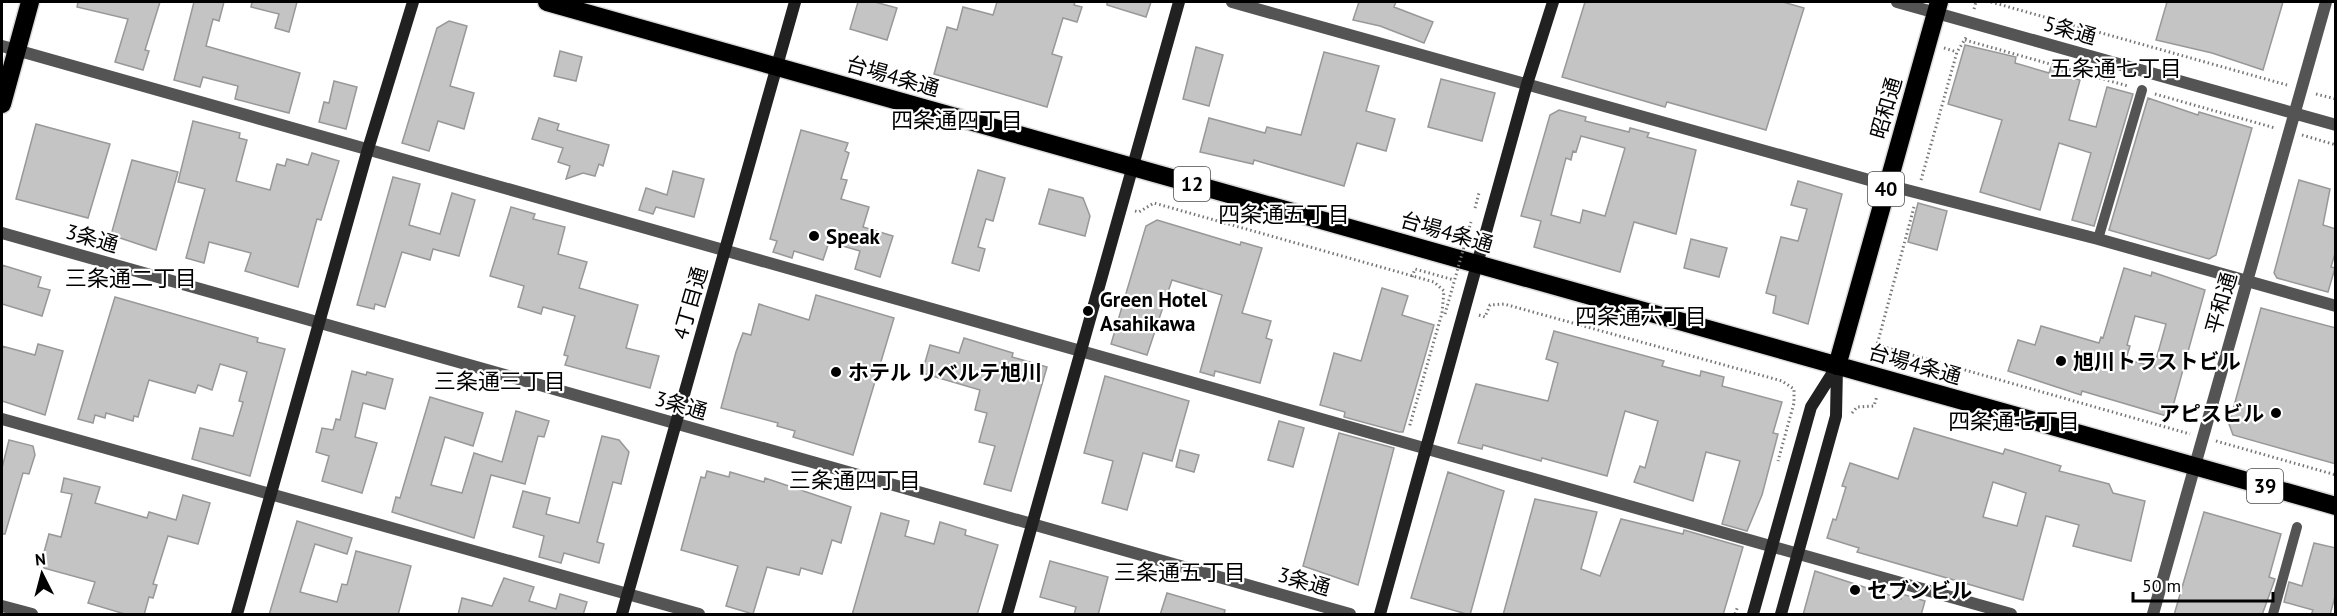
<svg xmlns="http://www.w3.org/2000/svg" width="2337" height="616" viewBox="0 0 2337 616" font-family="'PT Sans','Noto Sans JP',sans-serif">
<rect width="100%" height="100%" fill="#fff"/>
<!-- building -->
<path fill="#c4c4c4" stroke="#989898" stroke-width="1.5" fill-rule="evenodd" d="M78,2H160L145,50L149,51L143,70L115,62L128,19L77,7Z
M194,2H224L219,21L213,19L206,46L300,73L289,113L235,99L238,86L203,77L200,87L174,80Z
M252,2H297L289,32L275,28L279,14L251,7Z
M858,2H875L897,8L887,40L850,29Z
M997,2H1075L1074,5L1082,7L1077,22L1063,18L1052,54L1062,57L1047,107L934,74L947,27L957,30L963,7L993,15Z
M1107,2H1151L1146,17L1107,5Z
M1359,2H1396L1394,7L1433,22L1424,43L1380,26L1353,20Z
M1585,2H1783L1804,8L1766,130L1667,102L1665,107L1562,77Z
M2167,2H2283L2263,70L2212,53L2156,40Z
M449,21L467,26L450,86L474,93L464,129L438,121L429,151L402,143L437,28Z
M1965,45L2016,57L2015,63L2049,73L2051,67L2066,72L2065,76L2080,80L2069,120L2096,127L2107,87L2133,94L2094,226L2072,220L2091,153L2059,143L2040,210L1980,192L2002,120L1948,104Z
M1196,47L1223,55L1209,106L1183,99Z
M560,51L582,57L576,81L554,76Z
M1324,52L1379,66L1366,111L1395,119L1386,151L1357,143L1344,186L1254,160L1253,164L1200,152L1209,118L1265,133L1267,127L1301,135Z
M1441,79L1495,93L1482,141L1428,127Z
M334,81L357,87L346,129L319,122L324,102L329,103Z
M2148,98L2198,115L2199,112L2252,128L2216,255L2209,259L2109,230Z
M1559,110L1586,117L1585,121L1629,132L1630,128L1649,133L1647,137L1696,150L1676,234L1634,222L1620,272L1534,247L1541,221L1521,216L1550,115ZM1581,136L1625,148L1605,216L1583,210L1580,223L1551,215L1566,158L1571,160L1573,151L1576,152Z
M539,118L559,124L557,130L609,145L603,166L599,164L595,176L583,173L566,179L570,166L558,162L563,148L532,139Z
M193,121L240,133L239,138L247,140L236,181L270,190L277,164L285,166L287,159L308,165L312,153L339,161L321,220L317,219L298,287L245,271L251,253L209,242L204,263L186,258L205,189L178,182Z
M36,124L110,144L88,218L16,199Z
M801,130L848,143L845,151L849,153L841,179L847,180L841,199L869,207L863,227L893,236L880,277L855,269L860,251L829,242L823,260L794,251L792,258L773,252L777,241L770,239Z
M132,160L178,172L156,250L111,235Z
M978,170L1005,178L993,221L986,219L978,247L985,249L979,271L952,263Z
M673,171L704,179L694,217L656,207L653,214L639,210L646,188L667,195Z
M393,177L420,184L409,225L440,234L452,193L475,200L459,256L433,249L430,260L402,252L385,307L375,304L374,309L357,305Z
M2299,180L2330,189L2323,225L2336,229V250L2331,267L2335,268L2328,292L2277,278L2274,273Z
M1798,181L1842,194L1808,324L1773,313L1776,296L1766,293L1781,237L1798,241L1807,209L1791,205Z
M1049,189L1083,198L1090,216L1085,236L1039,224Z
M1918,203L1947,211L1937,250L1908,242Z
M511,207L535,214L533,219L565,227L558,254L587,262L579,288L638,305L626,348L659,356L650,388L565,365L568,356L564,355L575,316L543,307L541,314L518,307L524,286L490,276Z
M1157,220L1240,245L1241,242L1262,248L1242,313L1271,321L1266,338L1272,340L1260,383L1215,371L1214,376L1200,372L1222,295L1172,280L1147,355L1111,344L1146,226Z
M1691,239L1727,248L1719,277L1684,268Z
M2,265L41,277L38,287L50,290L42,316L2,304Z
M2124,268L2151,276L2152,272L2205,290L2170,417L2082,391L2081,395L2008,371L2018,340L2035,345L2041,326L2099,343L2101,337L2103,338ZM2135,316L2166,324L2154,367L2126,359L2130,346L2127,345Z
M1382,288L1408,296L1402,315L1434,325L1403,432H1399L1344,417L1345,412L1320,405L1334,353L1361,361Z
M816,295L894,318L853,455L793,437L795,431L777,426L778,423L721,408L736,352L743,333L751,335L759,304L809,320Z
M115,297L258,338L257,342L285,349L250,476L192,459L200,428L233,436L243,402L239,401L247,372L220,364L212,390L198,385L195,393L149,380L138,417L134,416L133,421L106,413L105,418L95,415L93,423L78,419Z
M2261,308L2336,328V464L2233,435L2229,424Z
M1554,331L1664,361L1662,366L1700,376L1701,371L1724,377L1722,386L1782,402L1773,433L1778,434L1762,495L1747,531L1722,524L1740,461L1706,452L1693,501L1634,482L1640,466L1645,468L1658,421L1625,411L1607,476L1542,458L1541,461L1483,445L1482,449L1458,443L1476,384L1548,401L1558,363L1546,359Z
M964,338L1013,353L1012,357L1047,367L1011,491L984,484L995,446L979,442L987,413L975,410L980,390L922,373L930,345L959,353Z
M38,344L63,351L45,415L2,401V346L35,355Z
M352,371L366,375L367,372L393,379L385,409L363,403L355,437L377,443L362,493L322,481L329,456L316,452L322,428L333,430L336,419L340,420Z
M1105,376L1189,401L1172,461L1143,453L1127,510L1102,503L1113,461L1084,453Z
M430,397L483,413L473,446L445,437L431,485L462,493L474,453L502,462L516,411L549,421L544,437L538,436L525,484L491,475L474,538L392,512L396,497L400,498Z
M1279,421L1304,428L1293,467L1268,460Z
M1914,428L2003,454L2005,449L2061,466L2059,471L2109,484L2113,493L2145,501L2131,561L2073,546L2079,525L2046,516L2023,600L1857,552L1859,548L1827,538L1833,519L1836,520L1846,487L1842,486L1850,463L1898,479ZM1993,482L2026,493L2017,526L1983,517Z
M1339,433L1394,448L1358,585L1303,566Z
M602,436L619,440L629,452L621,484L613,482L597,542L604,544L599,563L564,553L561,563L539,557L544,536L513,527L523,491L550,498L546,514L579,523Z
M9,440L33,446L35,455L29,474L23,473L5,534H2V468Z
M1180,450L1199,455L1194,472L1176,467Z
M707,471L729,477L730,472L764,482L765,478L851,507L841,543L832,540L822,574L801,568L799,575L767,567L753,614L726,606L738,566L681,550L701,477L705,478Z
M1448,472L1504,491L1470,615L1411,598Z
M64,478L100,487L95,503L147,518L149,512L176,520L183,495L210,503L198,544L168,536L153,584L157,585L153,598L149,597L144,615H128L88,603L95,582L40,567L49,534L61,537L72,494L61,492Z
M1535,499L1597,512L1581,569L1600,576L1621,519L1683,534L1684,530L1743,547L1723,615H1503Z
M2204,512L2281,534L2269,577L2275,579L2262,615H2174Z
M881,513L909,521L905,536L934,544L940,522L966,530L965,535L998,545L977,615H852Z
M297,521L352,538L347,554L315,544L300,592L337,602L342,584L347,585L356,551L411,566L398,615H269Z
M2314,543L2336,548V593L2330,615H2311L2313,610L2284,602L2289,582L2302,586Z
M1050,561L1108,577L1098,615H1074L1076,607L1040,597Z
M1815,571L1901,599L1902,594L1925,601L1921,615H1803Z
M504,578L534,587L529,601L556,609L560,594L587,602L583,615H458L462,598L492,606Z
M1167,593L1225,610L1224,615H1160Z"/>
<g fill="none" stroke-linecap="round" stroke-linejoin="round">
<defs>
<path id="highway" d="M547,2L2336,506
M2,104L30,2
M1837,366L1939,2"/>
</defs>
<!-- highway casing -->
<use href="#highway" stroke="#dbdbdb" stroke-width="21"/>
<!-- path -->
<path stroke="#767676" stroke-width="3" stroke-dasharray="1.5 3" stroke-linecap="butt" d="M1991,2L2287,85
M1974,9L1976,2
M1965,40L2128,86
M1944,48L1957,52
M2155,94L2275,128
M2316,94L2336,99
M2302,135L2336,145
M1921,180L1957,52L1967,36
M1914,207L1877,345L2190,434
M1475,208L1479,193
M1135,211L1139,212L1154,203L1434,282L1444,291L1442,313L1409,428
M1412,277L1415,269L1454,280
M1479,315L1485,317L1490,305L1504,304L1782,381L1794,389V403L1778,461
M1887,361L1891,349
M1852,413L1857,407L1874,406L1877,396
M2216,441L2336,475
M1735,614L1738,606"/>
<!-- lane -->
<path stroke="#545454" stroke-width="10" d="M2098,239L2142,90
M2273,614L2297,527"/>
<!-- street -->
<path stroke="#545454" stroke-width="12" d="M1232,2L1887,185L2098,239L2336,306
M1897,2L2336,125
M2,46L2011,614
M2,233L1350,614
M2,419L699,614
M2,606L32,614
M2153,614L2326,2"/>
<!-- secondary -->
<path stroke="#212121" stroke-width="12" d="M237,614L368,149L413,2
M622,614L795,2
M1007,614L1179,2
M1380,614L1527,84L1553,2
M1753,614L1811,407L1837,366
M1781,614L1836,416L1837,367"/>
<!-- highway -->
<use href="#highway" stroke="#000" stroke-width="18"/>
<!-- path-bridge -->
<path stroke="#767676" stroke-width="3" stroke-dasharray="1.5 3" stroke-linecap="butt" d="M1445,314L1471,222"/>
</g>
<!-- markers -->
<g fill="#000" stroke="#fff" stroke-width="2">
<circle cx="814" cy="236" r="6"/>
<circle cx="1088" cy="311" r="6"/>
<circle cx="2061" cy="361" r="6"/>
<circle cx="836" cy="372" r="6"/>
<circle cx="2276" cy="413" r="6"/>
<circle cx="1855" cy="590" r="6"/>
</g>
<g text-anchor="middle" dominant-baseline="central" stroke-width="4.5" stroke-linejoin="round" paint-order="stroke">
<!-- shield labels -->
<g fill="#fff" stroke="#4c4c4c" stroke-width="1.5">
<rect x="1174" y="167" width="36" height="34" rx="4.5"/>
<rect x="1868" y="172" width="36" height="34" rx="4.5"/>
<rect x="2247" y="469" width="36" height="34" rx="4.5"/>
</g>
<g font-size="20" font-weight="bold" fill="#000">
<text x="1192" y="184">12</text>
<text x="1886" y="189">40</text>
<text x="2265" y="486">39</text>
</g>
<!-- street labels -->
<g font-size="21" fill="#000" stroke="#fff">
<text transform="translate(2070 30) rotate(16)">5条通</text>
<text transform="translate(893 76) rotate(16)">台場4条通</text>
<text transform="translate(1886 108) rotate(-74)">昭和通</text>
<text transform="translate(1447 232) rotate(16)">台場4条通</text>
<text transform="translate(92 238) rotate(16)">3条通</text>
<text transform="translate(690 303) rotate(-74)">4丁目通</text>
<text transform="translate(2221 303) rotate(-74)">平和通</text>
<text transform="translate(1915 364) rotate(16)">台場4条通</text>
<text transform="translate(681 405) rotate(16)">3条通</text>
<text transform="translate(1304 581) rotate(16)">3条通</text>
</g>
<!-- poi labels -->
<g font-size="21" font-weight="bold" fill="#000" stroke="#fff" text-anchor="start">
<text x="826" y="236">Speak</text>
<text x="1100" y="299">Green Hotel<tspan x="1100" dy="24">Asahikawa</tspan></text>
<text x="2073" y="361">旭川トラストビル</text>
<text x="848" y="372">ホテル リベルテ旭川</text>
<text x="2264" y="413" text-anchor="end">アピスビル</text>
<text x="1867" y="590">セブンビル</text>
</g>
<!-- neighbourhood labels -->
<g font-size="22" fill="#000" stroke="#fff">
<text x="2116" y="68">五条通七丁目</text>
<text x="957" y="120">四条通四丁目</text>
<text x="1284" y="214">四条通五丁目</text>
<text x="131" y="278">三条通二丁目</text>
<text x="1641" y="316">四条通六丁目</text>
<text x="500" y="381">三条通三丁目</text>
<text x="2014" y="421">四条通七丁目</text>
<text x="855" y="480">三条通四丁目</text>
<text x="1180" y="572">三条通五丁目</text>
</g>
</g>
<!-- border -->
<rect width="2337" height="616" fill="none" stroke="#000000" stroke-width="6"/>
<!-- north arrow -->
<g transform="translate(42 574) rotate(354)" stroke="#ffffff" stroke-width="4.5" paint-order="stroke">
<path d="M0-4.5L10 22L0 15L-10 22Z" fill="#000000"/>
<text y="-9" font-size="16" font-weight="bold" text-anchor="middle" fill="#000000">N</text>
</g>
<!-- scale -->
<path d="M2133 592v9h140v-9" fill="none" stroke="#000000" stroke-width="3"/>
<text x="2142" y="592" font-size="18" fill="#000000" stroke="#ffffff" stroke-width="4.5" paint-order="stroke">50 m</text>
</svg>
